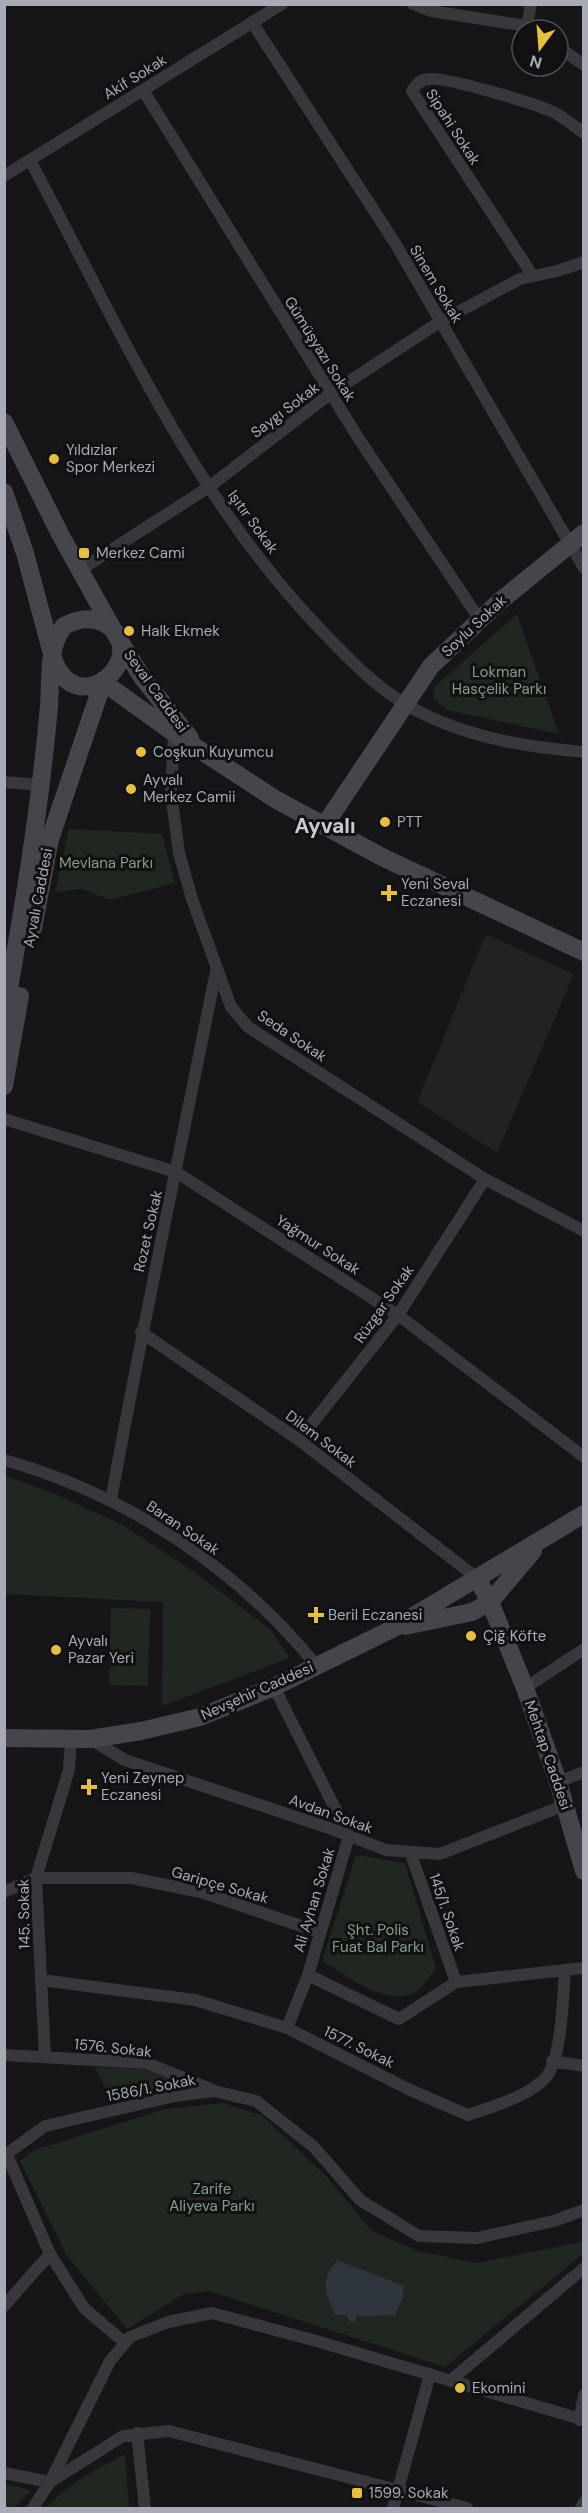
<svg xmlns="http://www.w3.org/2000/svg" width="588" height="2513" viewBox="0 0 588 2513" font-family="'DM Sans',sans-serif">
<rect width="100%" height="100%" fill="#161517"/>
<!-- built -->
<path fill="#222224" d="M486,934L574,974L497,1153L417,1102Z"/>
<!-- green -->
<path fill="#202721" d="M517,614L559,734L447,710L434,699V687Z
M69,829L162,834L175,883L110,900L82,889L55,892Z
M4,1475L58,1495L124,1526L196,1573L270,1629L290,1658L162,1706L163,1602L5,1594Z
M111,1608L150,1609L148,1686L109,1685Z
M356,1855L405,1863L436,1968C430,1975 423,1988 415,1992C386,2008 347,1975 322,1961Z
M95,2067L146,2069L188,2082L111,2101Z
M223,2103L261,2115L326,2176L372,2231L418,2251L477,2263L581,2242L583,2243V2254L445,2367L209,2291L182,2295L127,2329L67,2256L20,2161L34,2150L166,2109Z
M125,2454L129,2508H46C68,2484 96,2469 125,2454Z
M5,2484L31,2490L14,2508H5Z"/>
<!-- water -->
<path fill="#2e353c" d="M337,2260L404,2286L402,2300L395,2315L356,2316V2321L350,2322L347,2315H335C325,2291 320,2282 337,2260Z"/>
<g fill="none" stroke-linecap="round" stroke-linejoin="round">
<!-- street -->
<path stroke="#37373c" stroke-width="12" d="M413,4L431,11L527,26
M531,4L527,26L533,30
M252,22L395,243L584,568
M558,47L584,65
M143,90L359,439L480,620
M30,160C117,323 193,499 324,633C348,658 375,686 405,704C459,736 523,747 584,752
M4,176L282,4
M533,276L412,91C416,84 421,79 430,79C446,77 542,105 557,114C566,119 575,127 584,133
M80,570L209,487L330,394L441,321L520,279L557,271L584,262
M174,733L171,793L179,853L192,899L231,1007L248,1027L485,1179L584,1231
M4,782L41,785
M4,1119L176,1172L398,1315L584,1457
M141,1332L299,1440L477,1578
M299,1440L398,1315L485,1179
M4,1460C126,1494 236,1567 316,1665
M111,1500C143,1323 181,1147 216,971
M274,1687L349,1836L308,1975L287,2028
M525,1688L584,1649
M90,1739L125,1760L329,1828L386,1850L440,1854L565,1805
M558,1782L584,1772
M410,1852L456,1982
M4,1892L36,1878H131L201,1892L319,1932
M308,1975L399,2019L456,1982L584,1968
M41,1980L195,2000L287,2028L410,2090L468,2115C491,2107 531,2096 547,2076C562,2056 563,1995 565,1970
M4,2055L147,2063L213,2090
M45,2057L36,1878L69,1770L71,1739
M552,2061L584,2066
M4,2156L45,2126L175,2096L214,2091L256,2101L314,2147L360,2200L419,2236L477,2238L554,2221L584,2210
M50,2254L84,2308L125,2343
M4,2306L50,2254L7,2155
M451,2380L584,2268
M579,2420L584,2395
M137,2433L145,2508
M4,2473L50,2482L123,2436L169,2431L467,2508
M33,2508L50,2482L110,2361L130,2337L168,2322L212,2313L320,2342L584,2420
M393,2508L430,2374
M581,2508L584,2502"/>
<!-- secondary -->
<path stroke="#45464c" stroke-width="18" d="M4,422L60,534L116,635L142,677L190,738
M4,492L25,553L53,658C77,727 156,653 104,623C90,616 77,619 64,626C47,647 51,680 49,706C40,810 23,913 4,1015
M103,682L174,733L275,799L382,857L584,952
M324,826L431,666L499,602L584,533
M33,928L50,839L103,682
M4,1086L20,996
M477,1578L490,1602L525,1688L558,1782L584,1871
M405,1626L472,1612L490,1602L533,1551
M4,1738L90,1739L141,1731L200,1717L274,1687L392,1629L584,1514"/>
</g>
<!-- markers -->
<g fill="#e6bf3e" stroke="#111012" stroke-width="2">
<circle cx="54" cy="459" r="6"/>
<rect x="78" y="547" width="12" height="12" rx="3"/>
<circle cx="129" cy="631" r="6"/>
<circle cx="141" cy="752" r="6"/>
<circle cx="131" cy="789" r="6"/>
<circle cx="385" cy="822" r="6"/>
<path d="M386 884h6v6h6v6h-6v6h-6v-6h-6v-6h6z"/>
<path d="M313 1606h6v6h6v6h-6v6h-6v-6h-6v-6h6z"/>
<circle cx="471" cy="1636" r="6"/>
<circle cx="56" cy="1650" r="6"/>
<path d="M86 1778h6v6h6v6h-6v6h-6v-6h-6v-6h6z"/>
<circle cx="460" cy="2388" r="6"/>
<rect x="351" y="2487" width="12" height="12" rx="3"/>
</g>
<g text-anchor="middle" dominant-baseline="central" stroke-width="6" stroke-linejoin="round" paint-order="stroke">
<!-- street labels -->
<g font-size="15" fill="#a8abb6" stroke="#111012">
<text transform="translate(135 77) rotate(-32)">Akif Sokak</text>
<text transform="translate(453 127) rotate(57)">Sipahi Sokak</text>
<text transform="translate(436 284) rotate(59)">Sinem Sokak</text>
<text transform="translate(320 349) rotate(58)">Gümüşyazı Sokak</text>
<text transform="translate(285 410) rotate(-37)">Saygı Sokak</text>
<text transform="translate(253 522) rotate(54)">Işıtır Sokak</text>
<text transform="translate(474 626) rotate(-43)">Soylu Sokak</text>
<text transform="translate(156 691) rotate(54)">Seval Caddesi</text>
<text transform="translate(38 898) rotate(-79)">Ayvalı Caddesi</text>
<text transform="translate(292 1036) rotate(34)">Seda Sokak</text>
<text transform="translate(148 1231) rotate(-77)">Rozet Sokak</text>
<text transform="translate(318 1245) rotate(33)">Yağmur Sokak</text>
<text transform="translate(384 1304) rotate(-55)">Rüzgar Sokak</text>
<text transform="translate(321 1439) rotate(37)">Dilem Sokak</text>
<text transform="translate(183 1528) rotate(34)">Baran Sokak</text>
<text transform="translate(257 1691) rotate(-24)">Nevşehir Caddesi</text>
<text transform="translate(548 1755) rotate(71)">Mehtap Caddesi</text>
<text transform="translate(331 1814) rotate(20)">Avdan Sokak</text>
<text transform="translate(220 1885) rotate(16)">Garipçe Sokak</text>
<text transform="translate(314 1900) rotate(-73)">Ali Ayhan Sokak</text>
<text transform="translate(447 1912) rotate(71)">145/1. Sokak</text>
<text transform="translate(24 1914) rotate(-91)">145. Sokak</text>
<text transform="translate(359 2047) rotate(26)">1577. Sokak</text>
<text transform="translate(113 2048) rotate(6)">1576. Sokak</text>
<text transform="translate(151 2088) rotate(-11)">1586/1. Sokak</text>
</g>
<!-- poi labels -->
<g font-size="15" fill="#a8abb6" stroke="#111012" text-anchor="start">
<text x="66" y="450">Yıldızlar<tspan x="66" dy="17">Spor Merkezi</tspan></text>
<text x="96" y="553">Merkez Cami</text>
<text x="141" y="631">Halk Ekmek</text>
<text x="153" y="752">Coşkun Kuyumcu</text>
<text x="143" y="780">Ayvalı<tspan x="143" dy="17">Merkez Camii</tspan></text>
<text x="397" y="822">PTT</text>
<text x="401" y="884">Yeni Seval<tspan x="401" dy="17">Eczanesi</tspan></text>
<text x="328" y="1615">Beril Eczanesi</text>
<text x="483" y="1636">Çiğ Köfte</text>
<text x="68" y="1641">Ayvalı<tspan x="68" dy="17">Pazar Yeri</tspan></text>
<text x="101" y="1778">Yeni Zeynep<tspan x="101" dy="17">Eczanesi</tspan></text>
<text x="472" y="2388">Ekomini</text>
<text x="369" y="2493">1599. Sokak</text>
</g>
<!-- park labels -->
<g font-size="15" fill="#80a086" stroke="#111012">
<text x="499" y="672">Lokman<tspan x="499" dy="17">Hasçelik Parkı</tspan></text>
<text x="106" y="863">Mevlana Parkı</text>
<text x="378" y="1930">Şht. Polis<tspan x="378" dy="17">Fuat Bal Parkı</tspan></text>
<text x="212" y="2189">Zarife<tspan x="212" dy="17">Aliyeva Parkı</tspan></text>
</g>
<!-- district labels -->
<g font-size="21" font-weight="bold" fill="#c9cbd3" stroke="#111012">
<text x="325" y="826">Ayvalı</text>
</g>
</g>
<!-- border -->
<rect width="588" height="2513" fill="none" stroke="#a8abb6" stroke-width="12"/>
<!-- north arrow -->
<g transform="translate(540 48) rotate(196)"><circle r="28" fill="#111012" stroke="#4d4e54" stroke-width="1.5"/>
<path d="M0-4.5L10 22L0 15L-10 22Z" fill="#e6bf3e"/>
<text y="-9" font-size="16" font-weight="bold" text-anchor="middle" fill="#a8abb6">N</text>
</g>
</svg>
